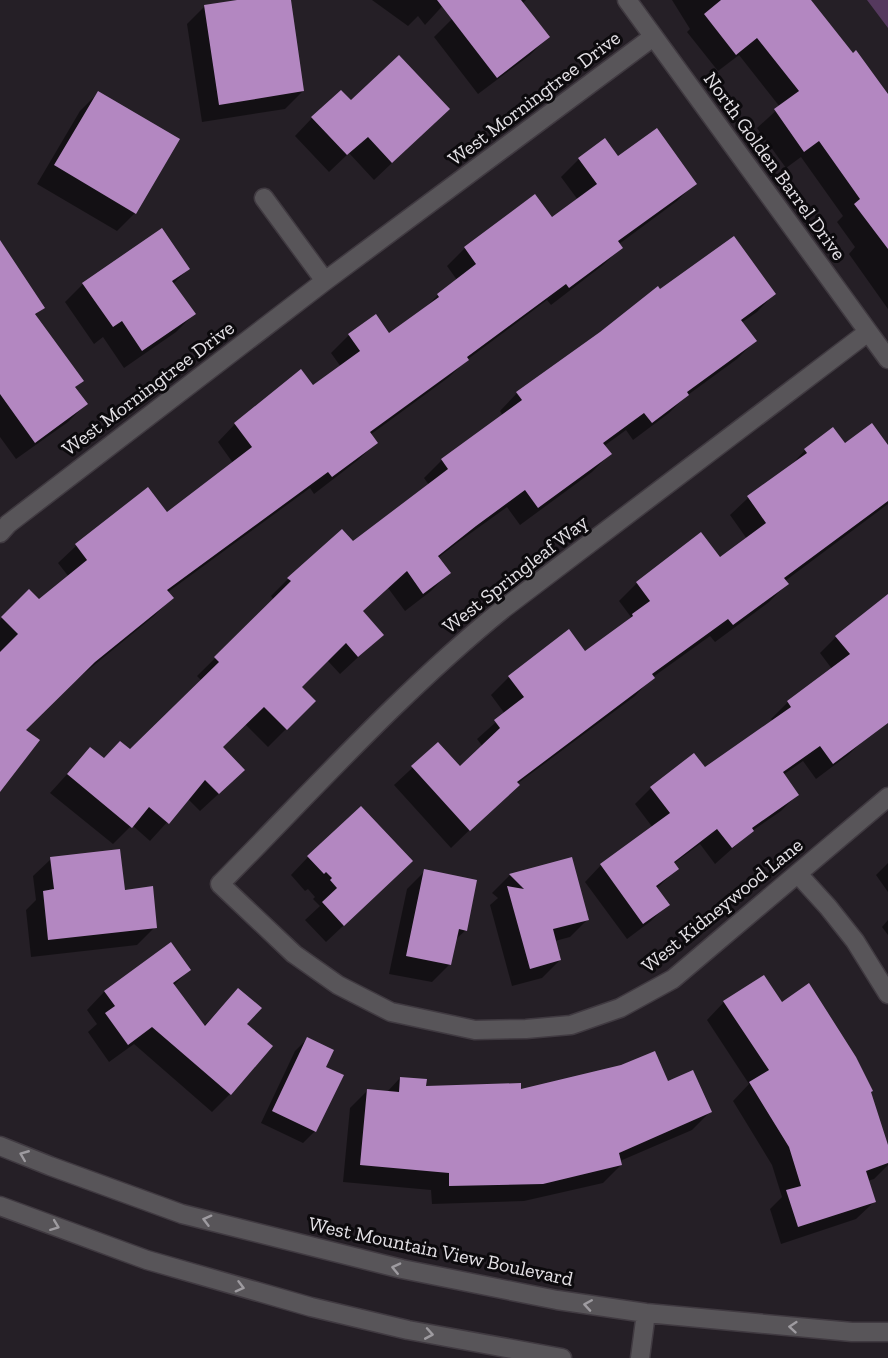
<svg xmlns="http://www.w3.org/2000/svg" width="888" height="1358" viewBox="0 0 888 1358" font-family="'Zilla Slab',serif">
<rect width="100%" height="100%" fill="#251f26"/>
<!-- green -->
<path fill="#55395e" d="M867,0H888V28Z"/>
<!-- shadow -->
<path fill="#0007" d="M247,0H289L303,91L285,109L202,122L187,24L205,6Z
M372,0H448L425,25L418,16L408,26Z
M476,0H526L522,4L548,37L530,55L478,94L434,37L452,19Z
M672,0H809L888,97V309L849,254L855,247L837,222L843,216L801,157L786,168L757,128L780,107L739,55L718,71L687,32L690,29Z
M98,93L135,213L117,231L37,184L80,111Z
M351,102L430,127L374,180L349,153L329,172L295,136L312,118Z
M618,158L695,183L677,201L619,244L621,248L603,265L551,305L547,300L468,359L449,377L370,435L376,443L358,460L314,494L310,488L168,592L172,598L154,616L76,680L24,730L0,789V620L29,591L39,601L69,577L58,563L76,546L148,489L167,514L233,463L218,442L235,424L313,388L341,367L331,353L349,335H389L422,311L438,295L457,280L447,266L465,248L535,196L552,219L578,200L561,177L579,159Z
M0,247L43,308L34,316L82,381L74,388L86,404L68,422L16,459L0,437Z
M188,269L173,284L194,314L176,332L124,368L103,337L94,344L65,302L83,284Z
M660,291L774,294L757,312L741,323L755,341L737,359L685,397L669,413L633,440L626,430L604,446L610,454L592,472L520,525L507,507L457,543L438,558L449,573L431,591L405,611L388,588L362,612L382,635L340,674L327,660L300,687L314,701L268,747L245,724L221,748L225,788L200,811L188,799L150,841L132,825L113,844L50,793L90,749L103,759L130,751L202,681L197,676L274,600L271,596L288,579L353,543L429,485L424,478L442,460L503,416L500,411L517,393Z
M845,445L888,447V504L785,581L787,584L769,602L715,642L710,636L653,677L635,696L517,784L451,848L394,785L438,744L460,768L483,747L477,739L505,714L491,695L509,677L585,653L622,627L631,617L619,601L637,583L701,534L720,559L747,539L730,515L748,498L788,469L805,450Z
M888,597V717L848,755L816,779L803,761L783,775L797,795L781,811L752,831L715,864L700,844L673,864L677,869L656,889L668,904L651,921L627,939L585,882L601,865L653,828L635,804L651,788L694,755L705,769L773,721L771,719L788,702L832,669L820,653L836,637Z
M308,857L393,879L326,942L305,920L320,906L313,899L315,897L308,889L305,891L291,875Z
M51,859L123,891L155,927L137,945L31,957L26,910L36,900L33,876Z
M571,859L588,919L570,937L555,941L560,960L542,978L512,986L490,905L498,898L492,893L510,875Z
M888,863V892L876,875Z
M425,871L466,930L455,940L450,964L432,982L389,974L407,889Z
M888,920V935L882,927Z
M171,944L189,970L173,986L203,1027L238,990L245,1025L230,1094L212,1112L134,1044L109,1062L88,1032L97,1024L87,1010L104,992Z
M724,1002L781,1004L870,1093L888,1150V1165L874,1179L867,1181L874,1202L856,1219L781,1244L770,1209L782,1197L772,1165L733,1101L749,1084L707,1020Z
M307,1039L315,1131L303,1143L261,1123L295,1051Z
M400,1078L425,1087L520,1091L667,1082L710,1112L692,1130L620,1161L621,1165L603,1183L524,1201L432,1204L431,1190L343,1182L350,1108L368,1090L387,1092Z"/>
<!-- building -->
<path fill="#b387c1" d="M237,0H291L304,91L219,105L204,5Z
M437,0H521L550,37L497,78Z
M721,0H811L853,53L856,50L888,94V249L854,204L860,199L819,141L804,152L774,109L799,91L757,38L736,55L704,14Z
M399,55L450,109L392,163L368,137L347,155L311,117L341,90L351,100Z
M98,91L180,139L136,214L54,165Z
M657,128L697,184L618,241L623,248L569,288L566,284L467,357L469,360L370,432L378,443L332,477L328,472L167,590L174,598L95,662L26,730L40,740L0,792V652L18,634L1,617L29,589L39,599L87,560L75,544L148,487L167,512L252,447L234,423L301,369L313,385L360,351L348,334L376,314L389,333L439,297L437,294L476,264L464,247L535,194L552,217L597,184L578,158L605,138L618,156Z
M162,228L190,269L172,281L196,314L142,351L122,321L113,327L82,283Z
M734,236L776,294L741,320L757,341L687,392L689,395L652,423L644,413L603,443L612,454L538,508L525,490L476,526L438,556L451,573L423,594L407,571L363,611L384,635L358,657L346,643L302,687L316,701L287,730L264,707L223,747L245,770L219,794L205,780L169,824L149,807L132,828L67,774L90,747L104,758L120,741L130,749L219,662L214,657L291,581L287,578L342,529L353,541L448,469L441,459L522,400L516,392L600,332L658,286L660,289Z
M0,240L45,308L35,314L84,381L75,387L88,404L35,443L0,394Z
M872,423L888,445V501L784,578L789,584L733,625L728,619L652,674L655,678L517,782L520,785L470,831L411,766L438,742L460,766L500,728L494,720L524,697L508,676L569,629L585,651L633,616L632,614L650,601L636,582L701,532L720,557L766,523L747,496L807,453L804,449L833,427L845,443Z
M888,594V723L833,764L820,746L783,772L799,795L752,828L754,831L732,848L717,829L674,862L679,869L656,886L670,905L643,924L600,864L670,813L650,787L694,753L705,767L791,707L787,701L850,654L835,636Z
M361,806L413,861L344,926L322,902L337,888L330,880L332,878L326,872L324,874L307,856Z
M120,849L125,890L153,886L157,928L48,940L43,891L54,889L50,857Z
M572,857L589,920L553,929L561,960L530,969L507,886L524,889L509,874Z
M424,869L477,880L467,931L459,929L451,965L406,956Z
M171,942L191,970L173,983L205,1026L238,988L262,1008L247,1024L273,1046L231,1095L152,1027L128,1045L105,1013L115,1006L104,991Z
M764,975L782,1002L809,983L856,1057L873,1091L871,1092L888,1145V1163L866,1171L876,1202L798,1227L786,1190L801,1186L789,1147L749,1082L769,1070L723,1001Z
M307,1037L334,1050L326,1067L344,1075L316,1132L272,1111Z
M655,1051L668,1081L693,1070L712,1112L619,1153L622,1165L543,1184L449,1186V1173L360,1165L367,1089L399,1092L400,1077L427,1079L426,1086L521,1083V1089L621,1065Z"/>
<g fill="none" stroke-linecap="round" stroke-linejoin="round">
<defs>
<path id="minor" d="M627,0L888,359
M264,198L325,281
M868,332L503,609C401,692 312,791 220,884L294,954L338,985L391,1012L475,1030L526,1029L571,1025L620,1008L673,979L888,797
M0,533L8,524L325,281L653,37
M798,874L828,907L855,941L888,994
M0,1146L50,1166L182,1214L402,1269L557,1300L646,1313L852,1332H888
M0,1206L147,1260L311,1307L408,1330L562,1358
M640,1358L646,1313"/>
</defs>
<!-- minor casing -->
<use href="#minor" stroke="#403a41" stroke-width="21"/>
<!-- minor -->
<use href="#minor" stroke="#585559" stroke-width="18"/>
</g>
<!-- one-way arrows -->
<defs><path id="oneway-chevron" d="M-2-3.5L2.5 0L-2 3.5" fill="none" stroke-width="1.6" stroke-linecap="round" stroke-linejoin="round" transform="scale(1.5)"/></defs>
<g stroke="#9e9ba0">
<use href="#oneway-chevron" transform="translate(24 1155) rotate(-158)"/>
<use href="#oneway-chevron" transform="translate(207 1220) rotate(-165)"/>
<use href="#oneway-chevron" transform="translate(55 1226) rotate(21)"/>
<use href="#oneway-chevron" transform="translate(396 1268) rotate(-167)"/>
<use href="#oneway-chevron" transform="translate(240 1287) rotate(15)"/>
<use href="#oneway-chevron" transform="translate(588 1305) rotate(-171)"/>
<use href="#oneway-chevron" transform="translate(793 1327) rotate(-175)"/>
<use href="#oneway-chevron" transform="translate(429 1334) rotate(10)"/>
</g>
<g text-anchor="middle" dominant-baseline="central" stroke-width="6" stroke-linejoin="round" paint-order="stroke">
<!-- street labels -->
<g font-size="20" fill="#e4e1e6" stroke="#0c0a0d">
<text transform="translate(534 98) rotate(-37)">West Morningtree Drive</text>
<text transform="translate(775 166) rotate(54)">North Golden Barrel Drive</text>
<text transform="translate(148 388) rotate(-37)">West Morningtree Drive</text>
<text transform="translate(515 574) rotate(-38)">West Springleaf Way</text>
<text transform="translate(722 905) rotate(-39)">West Kidneywood Lane</text>
<text transform="translate(441 1251) rotate(12)">West Mountain View Boulevard</text>
</g>
</g>
</svg>
